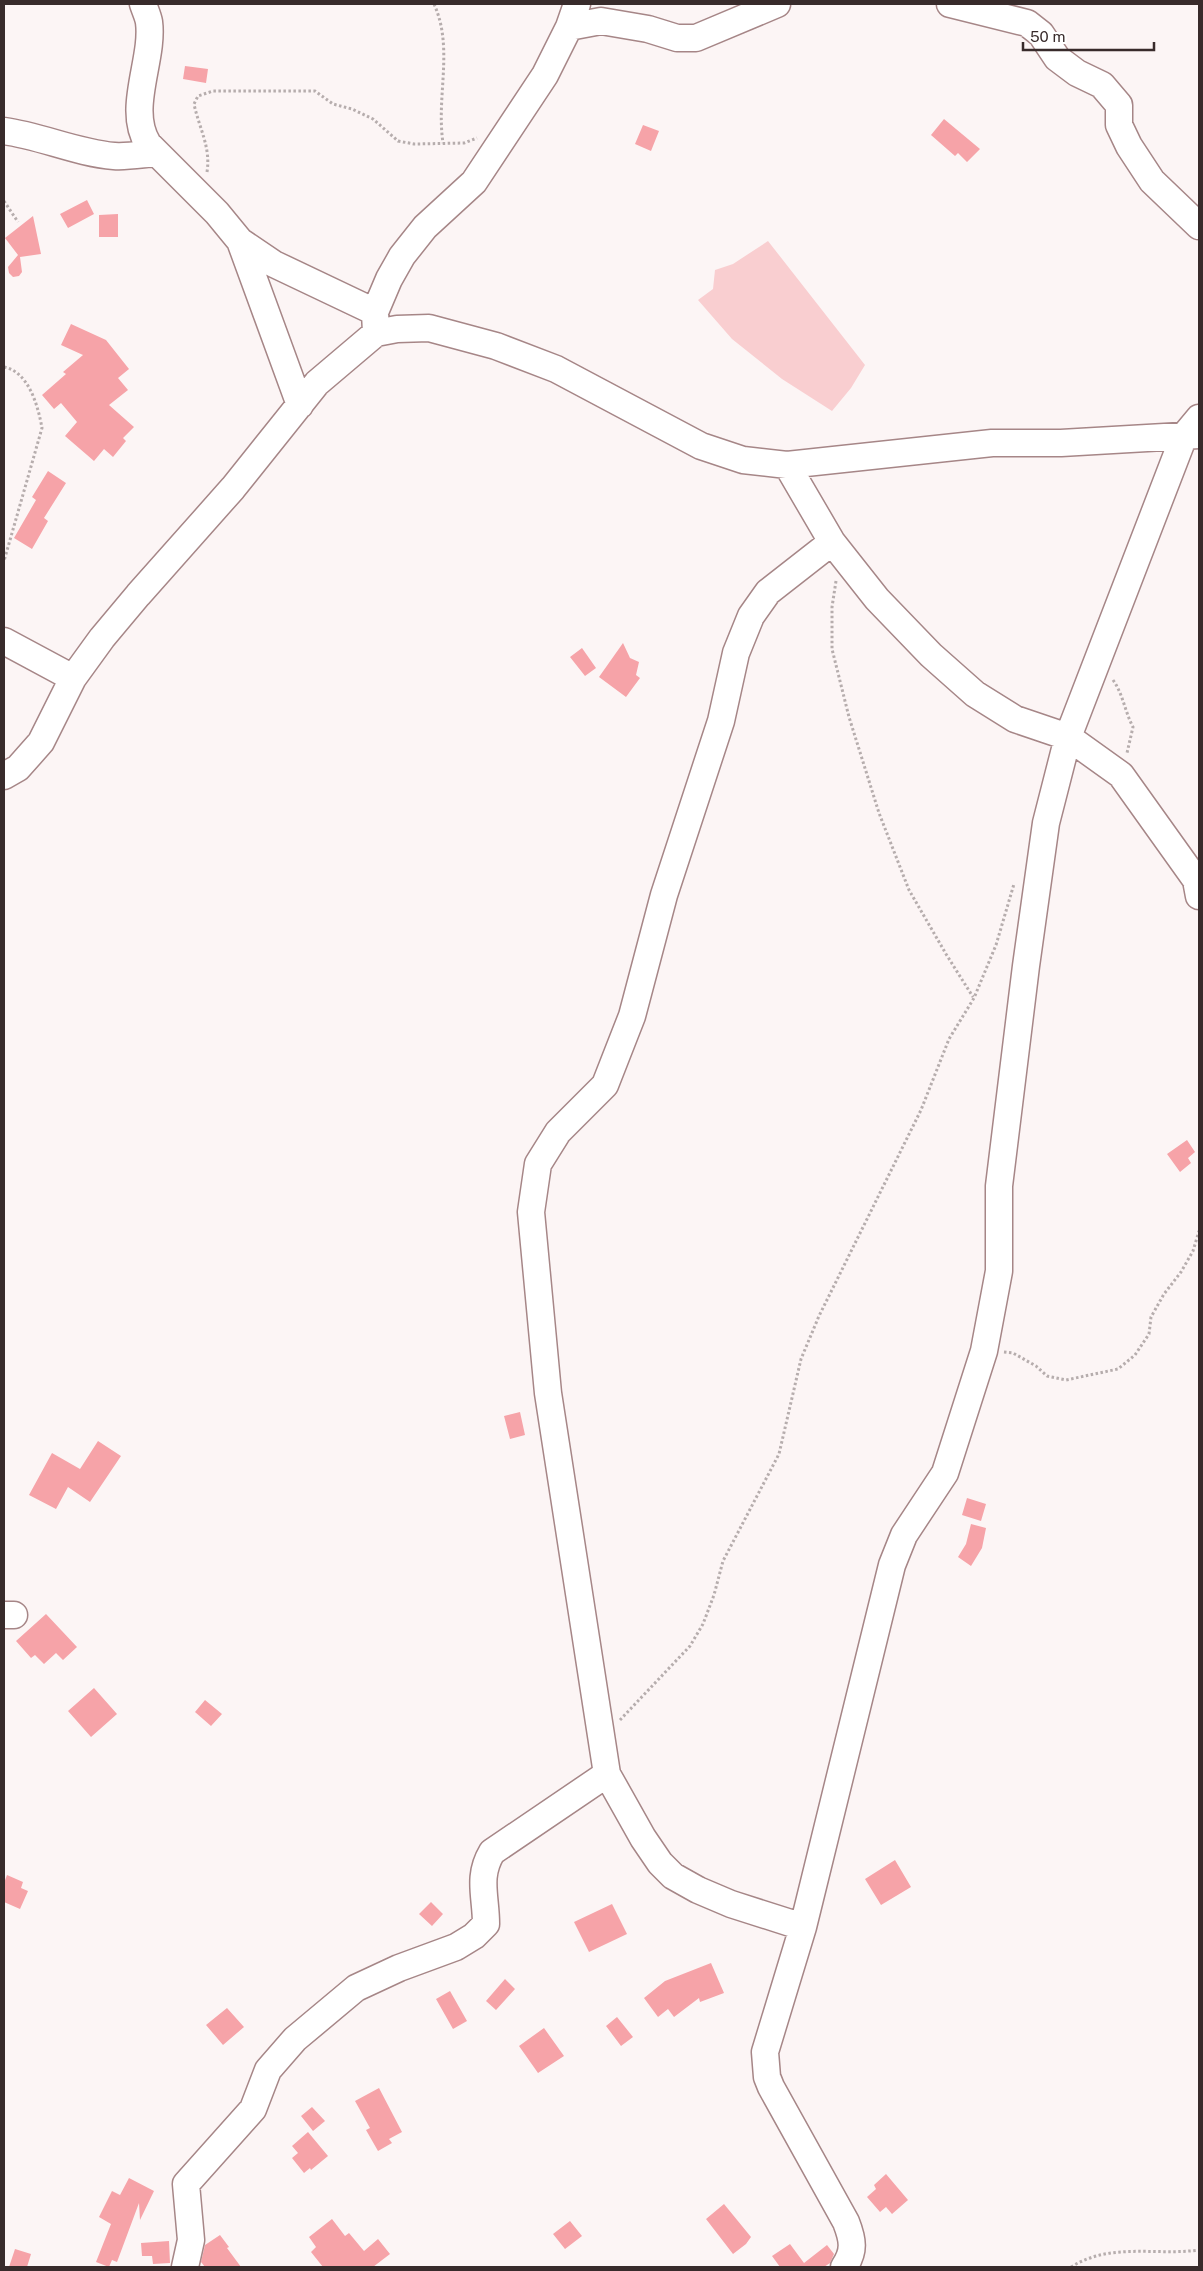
<svg xmlns="http://www.w3.org/2000/svg" width="1203" height="2271" viewBox="0 0 1203 2271" font-family="'Public Sans',sans-serif">
<rect width="100%" height="100%" fill="#fcf5f5"/>
<!-- green -->
<path fill="#f9ced0" d="M768,241L865,365L851,388L832,411L782,379L732,339L698,300L713,289L715,270L733,264Z"/>
<!-- building -->
<path fill="#f6a3a8" d="M185,66L208,69L206,83L183,79Z
M944,119L980,149L967,162L958,153L955,156L931,135Z
M643,125L659,131L651,151L635,144Z
M87,200L94,214L68,228L60,214Z
M118,214V237H99V215Z
M33,216L41,254L20,257L22,272L19,276L13,277L9,273L8,267L18,255L5,238Z
M71,324L106,340L129,369L118,378L128,390L109,405L134,427L123,438L126,441L113,457L104,449L94,461L65,436L77,422L61,403L54,409L42,395L66,374L63,372L83,355L61,345Z
M48,471L66,483L44,518L48,521L32,549L14,538L36,500L32,497Z
M623,643L630,658L639,662L636,675L640,678L626,697L599,677Z
M582,648L596,668L585,676L570,657Z
M1187,1140L1195,1152L1188,1158L1191,1163L1180,1172L1167,1154Z
M520,1412L525,1435L510,1439L504,1416Z
M98,1441L121,1456L90,1502L68,1487L56,1509L29,1495L52,1453L80,1469Z
M967,1498L986,1504L981,1521L962,1515Z
M971,1524L986,1528L982,1548L971,1566L958,1557L966,1544Z
M46,1614L77,1647L63,1660L56,1653L44,1664L35,1655L31,1658L16,1641Z
M94,1688L117,1714L91,1737L68,1711Z
M205,1700L222,1714L211,1726L195,1712Z
M895,1860L911,1887L881,1905L865,1879Z
M7,1875L23,1882L21,1888L28,1891L20,1909L4,1902V1883Z
M431,1902L443,1914L432,1926L419,1914Z
M612,1904L627,1934L589,1952L574,1922Z
M711,1963L724,1993L700,2002L699,1998L674,2017L668,2009L658,2017L644,1998L665,1981Z
M505,1979L515,1989L496,2010L486,2001Z
M450,1991L467,2021L453,2029L436,1999Z
M227,2008L244,2027L223,2045L206,2025Z
M617,2017L633,2037L621,2046L606,2026Z
M544,2028L564,2056L538,2073L519,2046Z
M379,2088L402,2132L389,2139L392,2143L378,2151L366,2130L370,2128L355,2101Z
M312,2107L325,2121L313,2131L301,2116Z
M308,2132L328,2156L311,2170L310,2168L304,2173L292,2158L298,2153L292,2146Z
M886,2174L908,2200L892,2214L886,2207L880,2212L867,2197L876,2189L874,2185Z
M129,2178L154,2191L140,2220L139,2203L117,2262L112,2260L109,2267L96,2262L111,2224L99,2217L112,2191L120,2195Z
M724,2204L751,2237L746,2244L733,2254L706,2219Z
M332,2219L345,2236L349,2233L364,2251L378,2239L390,2254L373,2267H323L311,2252L316,2247L309,2237Z
M570,2221L582,2236L565,2249L553,2234Z
M220,2235L229,2247L227,2248L241,2267H205L201,2262L205,2245Z
M169,2241L170,2263L153,2264L152,2256H142L141,2243Z
M790,2244L804,2263L827,2245L834,2254L830,2263L824,2267H780L772,2256Z
M15,2249L31,2254L27,2267H9Z"/>
<g fill="none" stroke-linecap="round" stroke-linejoin="round">
<defs>
<path id="minor" d="M143,4C145,10 148,16 149,22C154,60 126,109 148,144L217,213L240,241L300,405
M950,4L1027,23L1041,34L1057,58L1077,73L1102,85L1119,105V125L1129,146L1152,181L1199,226
M569,27L601,21L648,29L677,38H696L777,4
M4,131C41,136 77,153 114,156C128,157 143,154 157,153
M240,241L274,264L375,312
M376,333L375,312L389,279L402,256L425,227L474,182L545,75L569,27L577,4
M787,465L832,542L877,599L931,655L975,694L1015,719L1068,737L1121,775L1196,880L1199,896
M4,641L73,678
M4,776L18,768L41,742L73,678L102,638L138,595L233,488L317,383L376,333L397,329L429,328L496,346L556,369L701,446L743,460L787,465L992,443H1061L1199,435
M4,1615H14
M803,1927L731,1904L698,1890L673,1876L660,1863L643,1838L607,1774L548,1393L531,1212L538,1164L558,1132L605,1085L632,1016L664,895L721,721L736,653L751,616L768,592L832,542
M185,2267L191,2240L186,2184L253,2109L268,2070L295,2039L356,1988L399,1968L456,1947L474,1936L486,1924C486,1896 477,1877 492,1852L607,1774
M844,2267C855,2251 853,2240 846,2222L771,2087L767,2077L765,2052L803,1927L892,1565L904,1535L945,1473L984,1351L999,1271V1186L1026,966L1046,823L1068,737L1184,436L1199,418"/>
</defs>
<!-- minor casing -->
<use href="#minor" stroke="#a68687" stroke-width="29"/>
<!-- path -->
<path stroke="#b6adad" stroke-width="3" stroke-dasharray="2.5 2.5" stroke-linecap="butt" d="M434,4C454,48 436,96 443,143
M207,172C211,147 199,128 194,104L198,96L213,91H315L333,104L352,109L373,119L398,141L414,144L464,143L477,138
M4,201L18,222
M4,367C29,372 38,406 42,428L4,561
M836,581L832,607V649L849,717L879,813L909,890L946,954L973,997
M1113,680C1123,694 1125,712 1133,727L1127,753
M1004,1352L1013,1353L1036,1366L1047,1376L1066,1380L1118,1369L1135,1355L1149,1334L1151,1317L1164,1294L1181,1272L1193,1251L1199,1231
M620,1720L690,1646L703,1624L714,1595L723,1561L779,1454L801,1359L819,1316L921,1110L949,1039L974,998L996,945L1014,884
M1071,2267C1111,2242 1155,2256 1199,2250"/>
<!-- minor -->
<use href="#minor" stroke="#fff" stroke-width="26"/>
</g>
<!-- border -->
<rect width="1203" height="2271" fill="none" stroke="#382b2b" stroke-width="10"/>
<!-- scale -->
<path d="M1023 42v8h131v-8" fill="none" stroke="#382b2b" stroke-width="2.5"/>
<text x="1030" y="42" font-size="15" fill="#382b2b" stroke="#ffffff" stroke-width="4" paint-order="stroke">50 m</text>
</svg>
